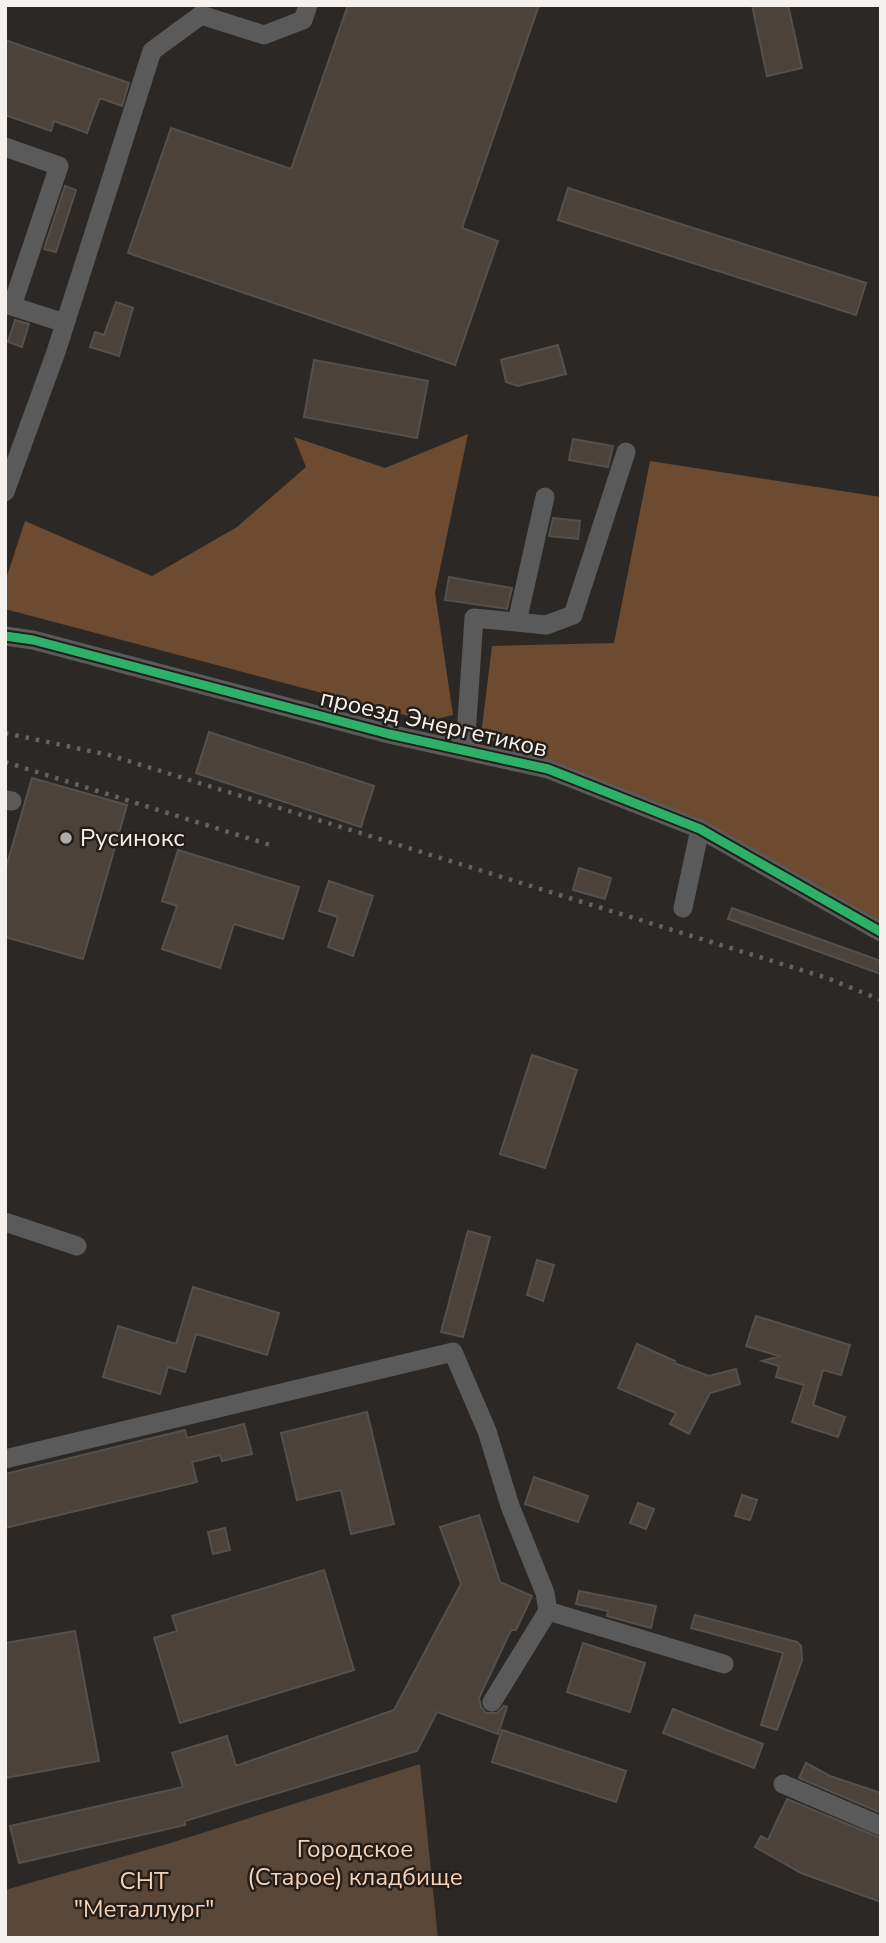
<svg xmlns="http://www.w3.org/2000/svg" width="886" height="1943" viewBox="0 0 886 1943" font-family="'Nunito Sans',sans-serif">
<rect width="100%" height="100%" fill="#2b2826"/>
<!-- green -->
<path fill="#5b4737" d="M420,1764L438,1938H5V1890L164,1845Z"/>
<!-- forest -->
<path fill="#6c4b30" d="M468,434L435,593L453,715L428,721L5,609V582L25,521L152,576L237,527L306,467L294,437L385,468Z
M650,461L881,497V932L700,829L548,769L481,735L492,646L614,643Z"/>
<!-- building -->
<path fill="#4a423b" stroke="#54504e" stroke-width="2" d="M348,5H539L462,228L498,241L455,365L128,253L171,128L291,169Z
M752,5H788L802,68L767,76Z
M5,40L129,83L122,106L100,98L87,133L54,121L51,131L5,115Z
M65,186L76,190L56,252L44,249Z
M568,188L866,283L856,315L558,220Z
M116,302L133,308L119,356L90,347L95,332L104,335Z
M15,320L29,324L22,347L8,342Z
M558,345L566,374L518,386L506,382L501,360Z
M314,360L428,381L417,438L304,417Z
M573,439L613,446L608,467L569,460Z
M553,518L580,521L578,539L549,536Z
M449,577L512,588L507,609L445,600Z
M209,732L374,786L361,827L196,773Z
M32,778L127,805L83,959L5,937V871Z
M178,850L299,887L283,939L234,924L220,968L162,949L177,906L162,901Z
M579,868L611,878L605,899L573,890Z
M329,881L373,896L353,956L328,947L338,917L319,911Z
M732,908L881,961V974L728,919Z
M532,1055L577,1070L545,1168L500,1154Z
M468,1231L490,1237L463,1337L441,1332Z
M537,1260L554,1265L543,1301L527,1295Z
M193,1287L279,1313L267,1355L196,1334L185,1372L168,1367L160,1394L103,1377L118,1326L176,1344Z
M756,1316L850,1345L841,1375L823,1370L813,1405L845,1417L838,1437L792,1422L804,1385L776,1377L779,1366L762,1361L779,1356L746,1346Z
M637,1344L675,1361L674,1363L709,1376L736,1369L740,1384L710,1393L689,1434L670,1424L676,1413L618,1388Z
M367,1412L394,1524L351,1534L341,1490L297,1500L281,1433Z
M244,1424L252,1454L222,1461L220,1455L192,1462L197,1482L5,1528V1474L185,1430L187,1438Z
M534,1477L588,1496L578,1522L525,1504Z
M742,1495L757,1500L750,1520L735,1516Z
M638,1503L654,1509L646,1529L630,1523Z
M479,1515L500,1582L532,1596L516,1630H511L479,1698L481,1707L486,1713H497L504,1706L507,1707L498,1734L437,1712L417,1751L185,1821V1825L19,1863L10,1826L183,1787L172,1753L227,1736L236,1766L394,1710L461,1584L440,1527Z
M225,1528L230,1550L213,1554L208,1532Z
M324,1570L354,1670L180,1723L154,1638L177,1631L172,1616Z
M579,1591L656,1606L651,1628L607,1616L608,1611L576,1604Z
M695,1615L797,1642L801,1646L802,1660L777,1730L761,1725L783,1653L691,1628Z
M75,1631L99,1761L5,1778V1643Z
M583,1643L645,1663L630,1712L567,1692Z
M673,1709L763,1744L754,1768L663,1733Z
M502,1730L626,1771L616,1802L492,1762Z
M806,1763L830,1776L881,1793V1813L799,1778Z
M787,1799L881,1838V1902L801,1873L755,1847L761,1836L768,1840Z"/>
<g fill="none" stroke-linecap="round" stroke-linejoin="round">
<!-- minor -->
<path stroke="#595a59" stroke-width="19" d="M5,147L59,166L12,306
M5,304L65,323
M5,492L56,352L152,51L201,15L264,35L303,20L308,5
M517,622L545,497
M5,636L33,640L389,734L548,769L700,829L881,932
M465,750L474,618L546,625L573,615L626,452
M5,800L12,801
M683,908L700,829
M5,1222L77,1246
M5,1459L453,1352L487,1431L510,1506L545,1593L548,1611L492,1702
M548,1611L724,1664
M783,1784L881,1826"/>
<!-- rail -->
<path stroke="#636362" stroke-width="4.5" stroke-dasharray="3.5 7" stroke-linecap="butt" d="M5,733L109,755L827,978L881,1000
M5,762L270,845"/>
<defs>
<path id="cycleway" d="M5,636L33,640L389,734L548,769L700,829L881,932"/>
</defs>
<!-- cycleway casing -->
<use href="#cycleway" stroke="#241e1a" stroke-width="13"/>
<!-- cycleway -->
<use href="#cycleway" stroke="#2db169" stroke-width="9"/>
</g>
<!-- markers -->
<circle fill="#aeaba8" stroke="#241e1a" stroke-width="2.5" cx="66" cy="838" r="7"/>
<g text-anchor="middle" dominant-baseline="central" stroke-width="5" stroke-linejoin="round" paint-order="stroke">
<!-- street labels -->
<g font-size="24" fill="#f5f1ee" stroke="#241e1a">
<text transform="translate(434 723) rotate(13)">проезд Энергетиков</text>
</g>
<!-- poi labels -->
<g font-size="24" fill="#f5f1ee" stroke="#241e1a" text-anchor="start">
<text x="80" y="838">Русинокс</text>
</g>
<!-- park labels -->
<g font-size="24" fill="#f6d1b3" stroke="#241e1a">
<text x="355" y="1849">Городское<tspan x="355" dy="28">(Старое) кладбище</tspan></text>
<text x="144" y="1881">СНТ<tspan x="144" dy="28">"Металлург"</tspan></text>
</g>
</g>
<!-- border -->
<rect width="886" height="1943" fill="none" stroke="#f5f1ee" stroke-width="14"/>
</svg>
